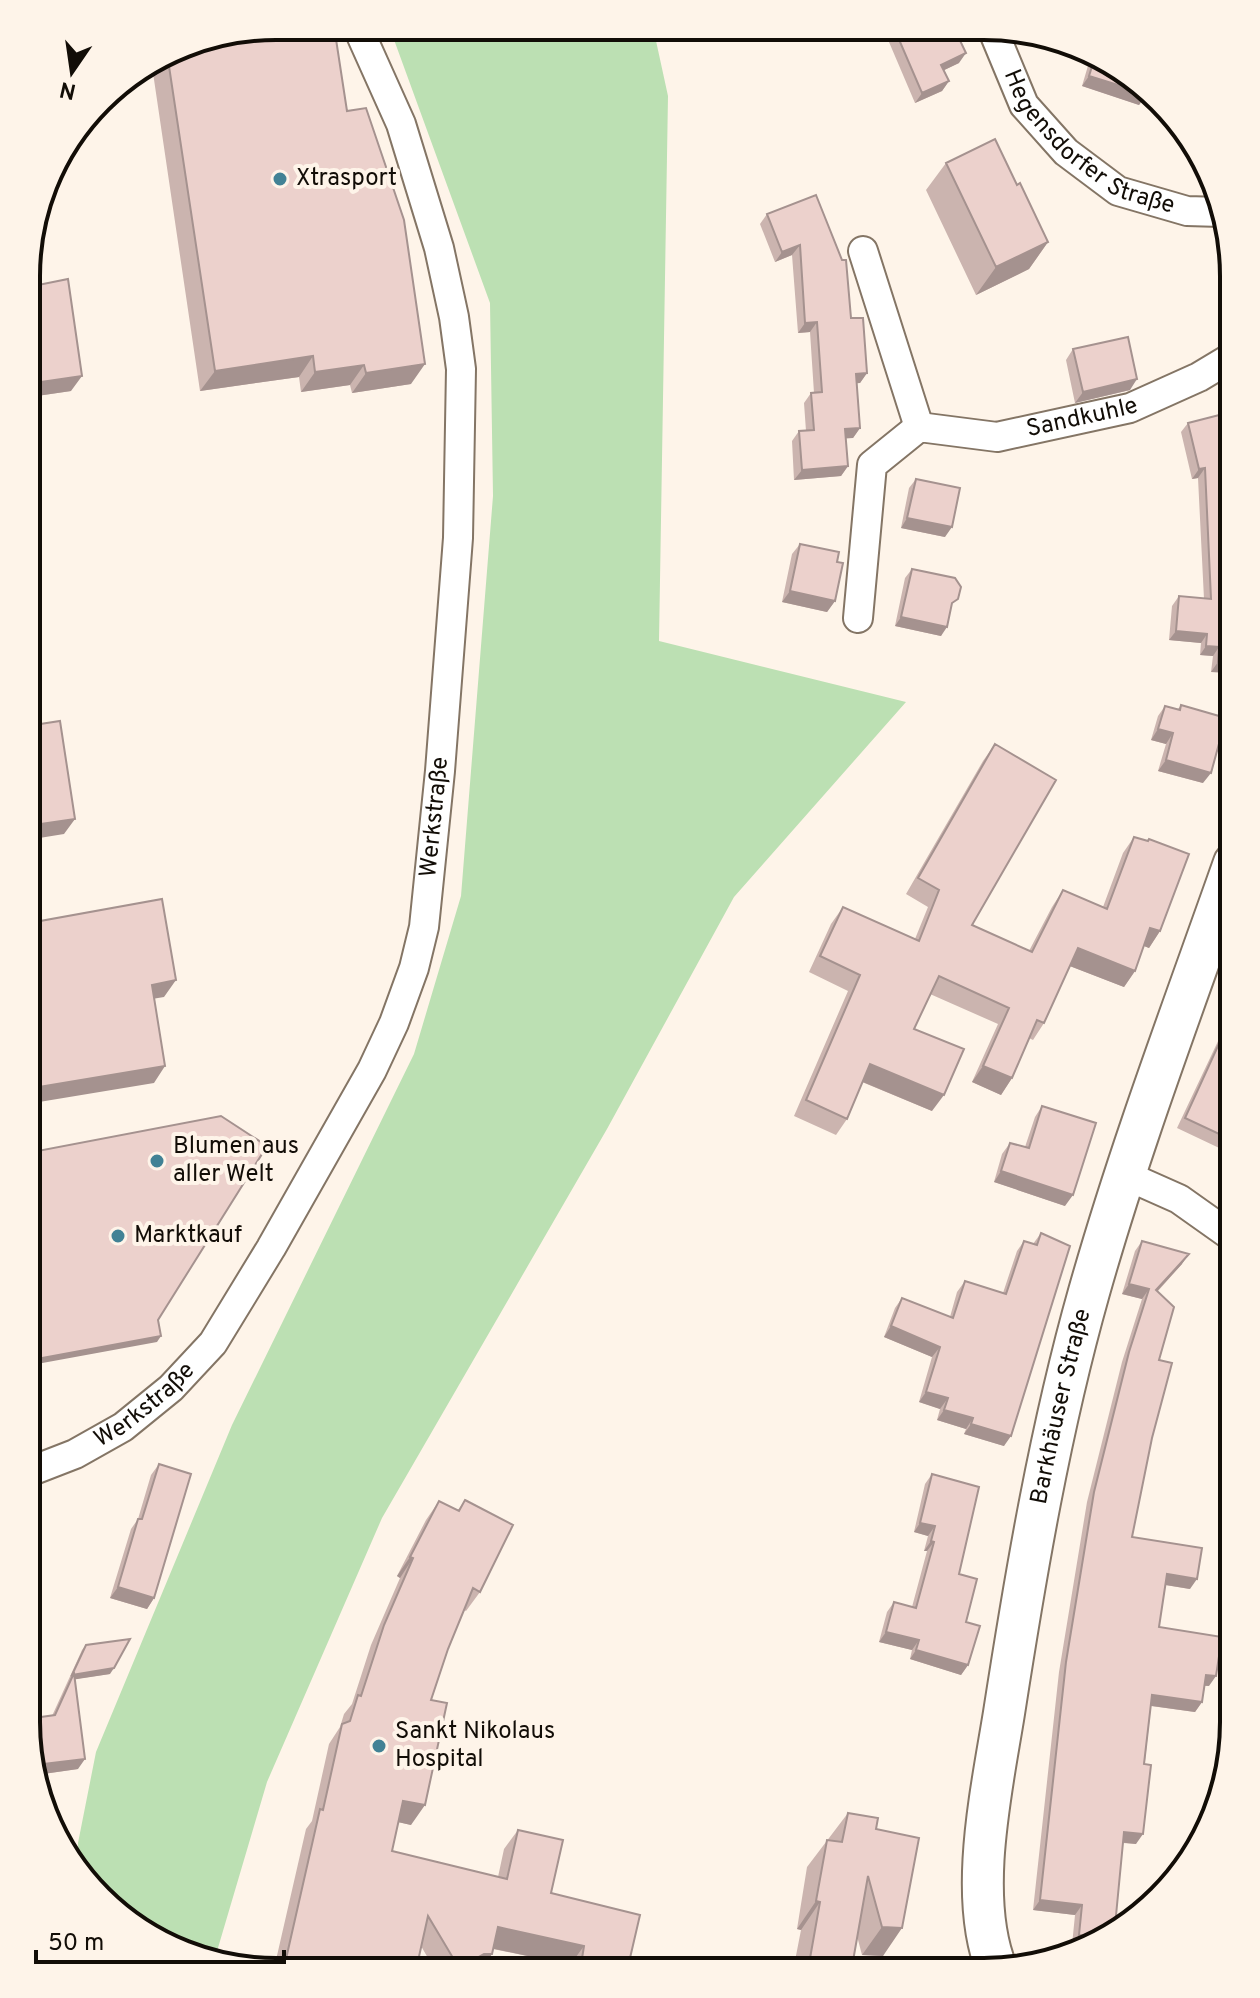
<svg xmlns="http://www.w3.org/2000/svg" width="1260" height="1998" viewBox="0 0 1260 1998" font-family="Overpass,sans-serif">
<rect width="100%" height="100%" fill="#fef4e9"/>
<!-- green -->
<path fill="#bce0b3" d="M389,26L653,27L668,96L659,641L906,702L734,897L607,1129L382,1518L267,1782L215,1958L124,1921L79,1863L78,1843L96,1752L232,1425L414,1054L461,896L493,496L490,303Z"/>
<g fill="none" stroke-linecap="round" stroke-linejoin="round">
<defs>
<g id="street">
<path id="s1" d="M992,28L1024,105L1066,152L1118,191L1187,211L1221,212"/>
<path d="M863,251L919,427"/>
<path id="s2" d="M858,618L872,465L919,427L997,437L1130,408L1199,377L1234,356"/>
<path d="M1125,1175L1179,1199L1234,1238"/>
<path id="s3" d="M26,1473L75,1454L123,1427L171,1388L213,1343L271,1248L372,1070L394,1023L414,968L424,927L440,771L458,538L461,369L454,317L439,248L401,124L357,26"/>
</g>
<g id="secondary">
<path id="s4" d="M997,1970C967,1897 992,1788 1004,1713C1026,1572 1050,1430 1089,1292C1130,1147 1184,1005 1234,863"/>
</g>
</defs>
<!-- street casing -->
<use href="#street" stroke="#847565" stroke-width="32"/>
<!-- secondary casing -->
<use href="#secondary" stroke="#847565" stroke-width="44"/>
<!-- street -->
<use href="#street" stroke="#fff" stroke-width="28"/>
<!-- secondary -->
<use href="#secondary" stroke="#fff" stroke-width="40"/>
</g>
<!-- wall -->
<path fill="#cbb4af" d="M883,28H954L959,63L944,70L949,81L942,91L915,103Z
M181,45L347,111L411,384L352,393L350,385L301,392L299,377L200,391L152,66L156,60Z
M1090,59L1137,78L1147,94L1139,105L1082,86Z
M946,163L1017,185L1048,242L1029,269L976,295L926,190Z
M816,195L867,373L860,383H857L860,428L853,438H846L848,466L841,476L794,480L792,441L799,431H806L804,403L811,393H814L810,332L798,333L792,255L775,262L760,224L767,214Z
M28,287L71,391L30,397L28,381Z
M1073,349L1130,390L1075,403L1066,360Z
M1231,412L1234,673L1211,672L1213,656L1200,655L1201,643L1169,640L1172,606L1179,596L1204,599L1198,478L1192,479L1181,432L1188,423Z
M916,479L945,537L901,528L909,488Z
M800,544L837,562L835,601L827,612L782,602L792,554Z
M912,569L951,609L941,636L895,626L905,578Z
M1181,705L1203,783L1158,771L1166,744L1151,740L1158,716L1165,706L1178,709Z
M995,744L972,925L1029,951L1052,907L1063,890L1103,907L1123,853L1134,837L1160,931L1149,948L1144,946L1135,971L1124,987L1070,966L1044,1023L1033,1040L1029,1038L1012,1078L1001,1095L972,1082L998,1024L930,994L914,1029L932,1111L862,1082L847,1119L836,1135L794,1116L848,991L809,972L831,924L843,907L915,939L928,907L906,894L983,761Z
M1234,1011V1155L1177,1128L1228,1020Z
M1042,1106L1065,1206L994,1182L1002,1154L1010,1143L1025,1147L1035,1117Z
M1234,1157V1190L1218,1175L1226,1165Z
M1041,1233L1004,1446L964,1434L966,1429L937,1420L940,1409L919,1402L932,1357L884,1337L895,1308L902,1298L950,1317L957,1292L965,1281L1003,1293L1017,1251L1024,1241L1033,1244Z
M1142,1241L1182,1264L1158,1291L1159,1360L1152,1438L1132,1537L1190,1589L1165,1585L1159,1627L1209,1686H1205L1202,1702L1195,1712L1151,1706L1136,1844L1123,1843L1115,1926L1072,1945L1075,1915L1033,1910L1059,1672L1087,1502L1122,1362L1142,1299L1122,1294L1135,1251Z
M159,1464L154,1598L147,1609L110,1598L131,1529L138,1519L151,1475Z
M932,1474L959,1574L966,1622L968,1665L961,1675L910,1659L912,1650L879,1642L887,1612L894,1602L912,1607L927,1551H924L928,1536L914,1532L925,1484Z
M465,1500L480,1592L466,1611L464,1610L448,1649L431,1700L411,1825L398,1822L392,1851L498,1877L504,1849L518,1830L551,1893L627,1971H569L570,1965L493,1949L481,1971L435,1970L421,1946L416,1970H269L276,1960L306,1829L312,1821L329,1744L340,1727L344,1714L352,1704L371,1645L400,1578L397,1576L426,1520L439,1501L458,1510Z
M86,1645L110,1674L75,1679L78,1769L36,1775L26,1722L52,1716L82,1650Z
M848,1813L876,1829L919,1838L883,1956L862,1955L857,1936L853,1961L845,1972L793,1971L801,1930L797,1929L807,1867Z"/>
<!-- shaded-wall -->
<path fill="#a5928f" d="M966,53L959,63L934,75L941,65Z
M1089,76L1147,94L1139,105L1082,86Z
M949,81L942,91L915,103L922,93Z
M1048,242L1029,269L976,295L996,267Z
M800,245L792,255L775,262L782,252Z
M817,322L810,332L798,333L805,323Z
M313,356L299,377L200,391L215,371Z
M425,364L411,384L352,393L366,373Z
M364,365L350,385L301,392L315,372Z
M867,373L860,383L849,384L856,374Z
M82,376L71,391L30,397L41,382Z
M1137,379L1130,390L1075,403L1083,392Z
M860,428L853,438L838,439L845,429Z
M848,466L841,476L794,480L802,470Z
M1205,468L1198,478L1192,479L1199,469Z
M907,518L952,527L945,537L901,528Z
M790,591L835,601L827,612L782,602Z
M901,617L947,627L941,636L895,626Z
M1176,631L1207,634L1201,643L1169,640Z
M1206,646L1219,647L1213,656L1200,655Z
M1218,662L1234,663V673L1211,672Z
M1158,729L1173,733L1166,744L1151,740Z
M1166,760L1211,773L1203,783L1158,771Z
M75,819L64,834L27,840V826Z
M1150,928L1160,931L1149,948L1139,944Z
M1078,948L1135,971L1124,987L1067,965Z
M176,980L164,997L140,1001L152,985Z
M870,1064L944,1095L932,1111L858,1080Z
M165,1066L154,1083L27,1104V1089Z
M983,1066L1012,1078L1001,1095L972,1082Z
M1001,1171L1073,1195L1065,1206L994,1182Z
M1189,1254L1182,1264L1149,1300L1156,1290Z
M1129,1284L1149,1289L1142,1299L1122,1294Z
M891,1326L940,1347L932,1357L884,1337Z
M161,1336L157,1342L26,1366V1361Z
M926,1392L948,1398L940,1409L919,1402Z
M944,1410L973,1418L966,1429L937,1420Z
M971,1424L1011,1436L1004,1446L964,1434Z
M920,1523L935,1526L928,1536L914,1532Z
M931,1541L934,1542L927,1551H924Z
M410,1557L413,1558L400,1578L397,1576Z
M1167,1574L1197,1579L1190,1589L1160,1584Z
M118,1587L154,1598L147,1609L110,1598Z
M886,1632L919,1640L912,1650L879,1642Z
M916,1650L968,1665L961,1675L910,1659Z
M114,1668L110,1674L71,1680L74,1675Z
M1206,1675L1216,1676L1209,1686L1199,1685Z
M1152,1695L1202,1702L1195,1712L1145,1705Z
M85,1759L78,1769L36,1775L35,1765Z
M403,1801L425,1805L411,1825L389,1820Z
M1124,1832L1143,1834L1136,1844L1117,1842Z
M1040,1900L1082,1905L1075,1915L1033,1910Z
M816,1901L820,1902L801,1930L797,1929Z
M498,1927L584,1946L570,1965L485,1947Z
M882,1927L902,1928L883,1956L862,1955Z
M1079,1935L1100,1937L1088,1947L1072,1945Z
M484,1954H492L481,1971H457L459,1968Z
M842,1959L853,1961L845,1972L804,1971L809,1964Z"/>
<!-- building -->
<path fill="#ecd1cc" stroke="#a5928f" stroke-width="2" d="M299,26H334L347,111L366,108L404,220L425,364L366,373L364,365L315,372L313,356L215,371L167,53L181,45Z
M894,28H954L966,53L941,65L949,81L922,93Z
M1094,60L1137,78L1147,92V94L1089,76Z
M995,139L1017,185L1020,183L1048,242L996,267L946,163Z
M816,195L842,260H846L851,318H863L867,373L856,374L860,428L845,429L848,466L802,470L799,431L814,430L811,393L822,392L817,322L805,323L800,245L782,252L767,214Z
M68,279L82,376L41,382L32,323L28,324V287Z
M1128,337L1137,379L1083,392L1073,349Z
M1231,412L1234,423V663L1218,662L1219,647L1206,646L1207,634L1176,631L1179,596L1211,599L1205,468L1199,469L1188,423Z
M916,479L960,488L952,527L907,518Z
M800,544L839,552L837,562L843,563L835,601L790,591Z
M912,569L955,578L961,587L958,599L952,603L947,627L901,617Z
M1181,705L1226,718L1211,773L1166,760L1173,733L1158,729L1165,706L1180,710Z
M60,721L75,819L27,826V726Z
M995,744L1056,780L972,925L1032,952L1063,890L1107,909L1134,837L1148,841L1149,839L1189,854L1160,931L1150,928L1135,971L1078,948L1044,1023L1037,1020L1012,1078L983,1066L1009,1008L939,976L914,1029L964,1049L944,1095L870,1064L847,1119L806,1100L860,975L820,956L843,907L919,941L939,890L918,878Z
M33,877L40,921L162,899L176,980L152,985L165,1066L27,1089V878Z
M1234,1011V1141L1185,1118Z
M1042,1106L1096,1123L1073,1195L1001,1171L1010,1143L1029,1148Z
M221,1116L267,1146L158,1320L161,1336L26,1361L27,1153Z
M1234,1157V1173L1226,1165Z
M1041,1233L1070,1246L1011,1436L971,1424L973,1418L944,1410L948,1398L926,1392L940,1347L891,1326L902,1298L953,1318L965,1281L1006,1294L1024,1241L1037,1245Z
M1142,1241L1189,1254L1156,1290L1174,1307L1159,1360L1172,1363L1152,1438L1132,1537L1202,1548L1197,1579L1167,1574L1159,1627L1222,1637L1216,1676L1206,1675L1202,1702L1152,1695L1144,1764L1151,1765L1143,1834L1124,1832L1115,1926L1100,1937L1079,1935L1082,1905L1040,1900L1066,1662L1094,1492L1129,1352L1149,1289L1129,1284Z
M159,1464L191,1474L154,1598L118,1587L138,1519H142Z
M932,1474L979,1487L959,1574L977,1579L966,1622L980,1626L968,1665L916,1650L919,1640L886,1632L894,1602L916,1608L934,1542L931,1541L935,1526L920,1523Z
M465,1500L513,1525L480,1592L473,1588L448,1649L431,1700L447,1703L425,1805L403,1801L392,1851L507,1879L518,1830L563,1840L551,1893L640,1915L627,1971H580L584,1946L498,1927L492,1954H484L459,1968L428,1916L416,1970H275L278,1957L286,1959L320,1809L323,1810L342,1724L350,1721L358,1695L361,1696L384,1625L413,1558L410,1557L439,1501L459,1511Z
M26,1591L35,1599L26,1615Z
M26,1621L32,1662L26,1663Z
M130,1639L114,1668L72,1675L86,1645Z
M74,1673L85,1759L35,1765L26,1719L55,1715Z
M848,1813L878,1818L876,1829L919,1838L902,1928L882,1927L868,1876L853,1961L842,1959L840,1969L809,1964L820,1902L816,1901L827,1840L842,1842Z"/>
<!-- markers -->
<g fill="#428295" stroke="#fef4e9" stroke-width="3">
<circle cx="280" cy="179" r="8"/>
<circle cx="157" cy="1161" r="8"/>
<circle cx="118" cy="1236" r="8"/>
<circle cx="379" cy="1746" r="8"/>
</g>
<g text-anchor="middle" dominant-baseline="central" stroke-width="8" stroke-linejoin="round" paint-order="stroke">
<!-- street labels -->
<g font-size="24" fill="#120d07" stroke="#fef4e9">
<text stroke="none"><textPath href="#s1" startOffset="158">Hegensdorfer Straße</textPath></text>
<text stroke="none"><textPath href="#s2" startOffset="380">Sandkuhle</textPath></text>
<text stroke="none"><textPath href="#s3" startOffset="810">Werkstraße</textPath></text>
<text stroke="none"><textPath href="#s3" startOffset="138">Werkstraße</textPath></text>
<text stroke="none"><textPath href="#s4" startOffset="572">Barkhäuser Straße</textPath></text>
</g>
<!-- poi labels -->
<g font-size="24" fill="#120d07" stroke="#fef4e9" text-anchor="start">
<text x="296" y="179">Xtrasport</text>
<text x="173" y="1147">Blumen aus<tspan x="173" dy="28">aller Welt</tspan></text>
<text x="134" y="1236">Marktkauf</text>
<text x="395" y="1732">Sankt Nikolaus<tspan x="395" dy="28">Hospital</tspan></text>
</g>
</g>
<!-- crop -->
<path d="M0 0H1260V1998H0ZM276 40H984A236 236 0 0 1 1220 276V1722A236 236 0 0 1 984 1958H276A236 236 0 0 1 40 1722V276A236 236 0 0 1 276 40Z" fill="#fef4e9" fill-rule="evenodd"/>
<path fill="none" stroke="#120d07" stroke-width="4" d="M276 40H984A236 236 0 0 1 1220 276V1722A236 236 0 0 1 984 1958H276A236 236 0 0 1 40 1722V276A236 236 0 0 1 276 40Z"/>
<!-- north arrow -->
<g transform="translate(72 72) rotate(193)" stroke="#fef4e9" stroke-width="6" paint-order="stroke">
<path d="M0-6L14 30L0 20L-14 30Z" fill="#120d07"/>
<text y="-12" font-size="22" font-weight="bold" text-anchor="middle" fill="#120d07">N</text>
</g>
<!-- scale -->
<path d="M36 1950v12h248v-12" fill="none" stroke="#120d07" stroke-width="4"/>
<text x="48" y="1950" font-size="24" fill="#120d07" stroke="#fef4e9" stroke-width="6" paint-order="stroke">50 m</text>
</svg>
